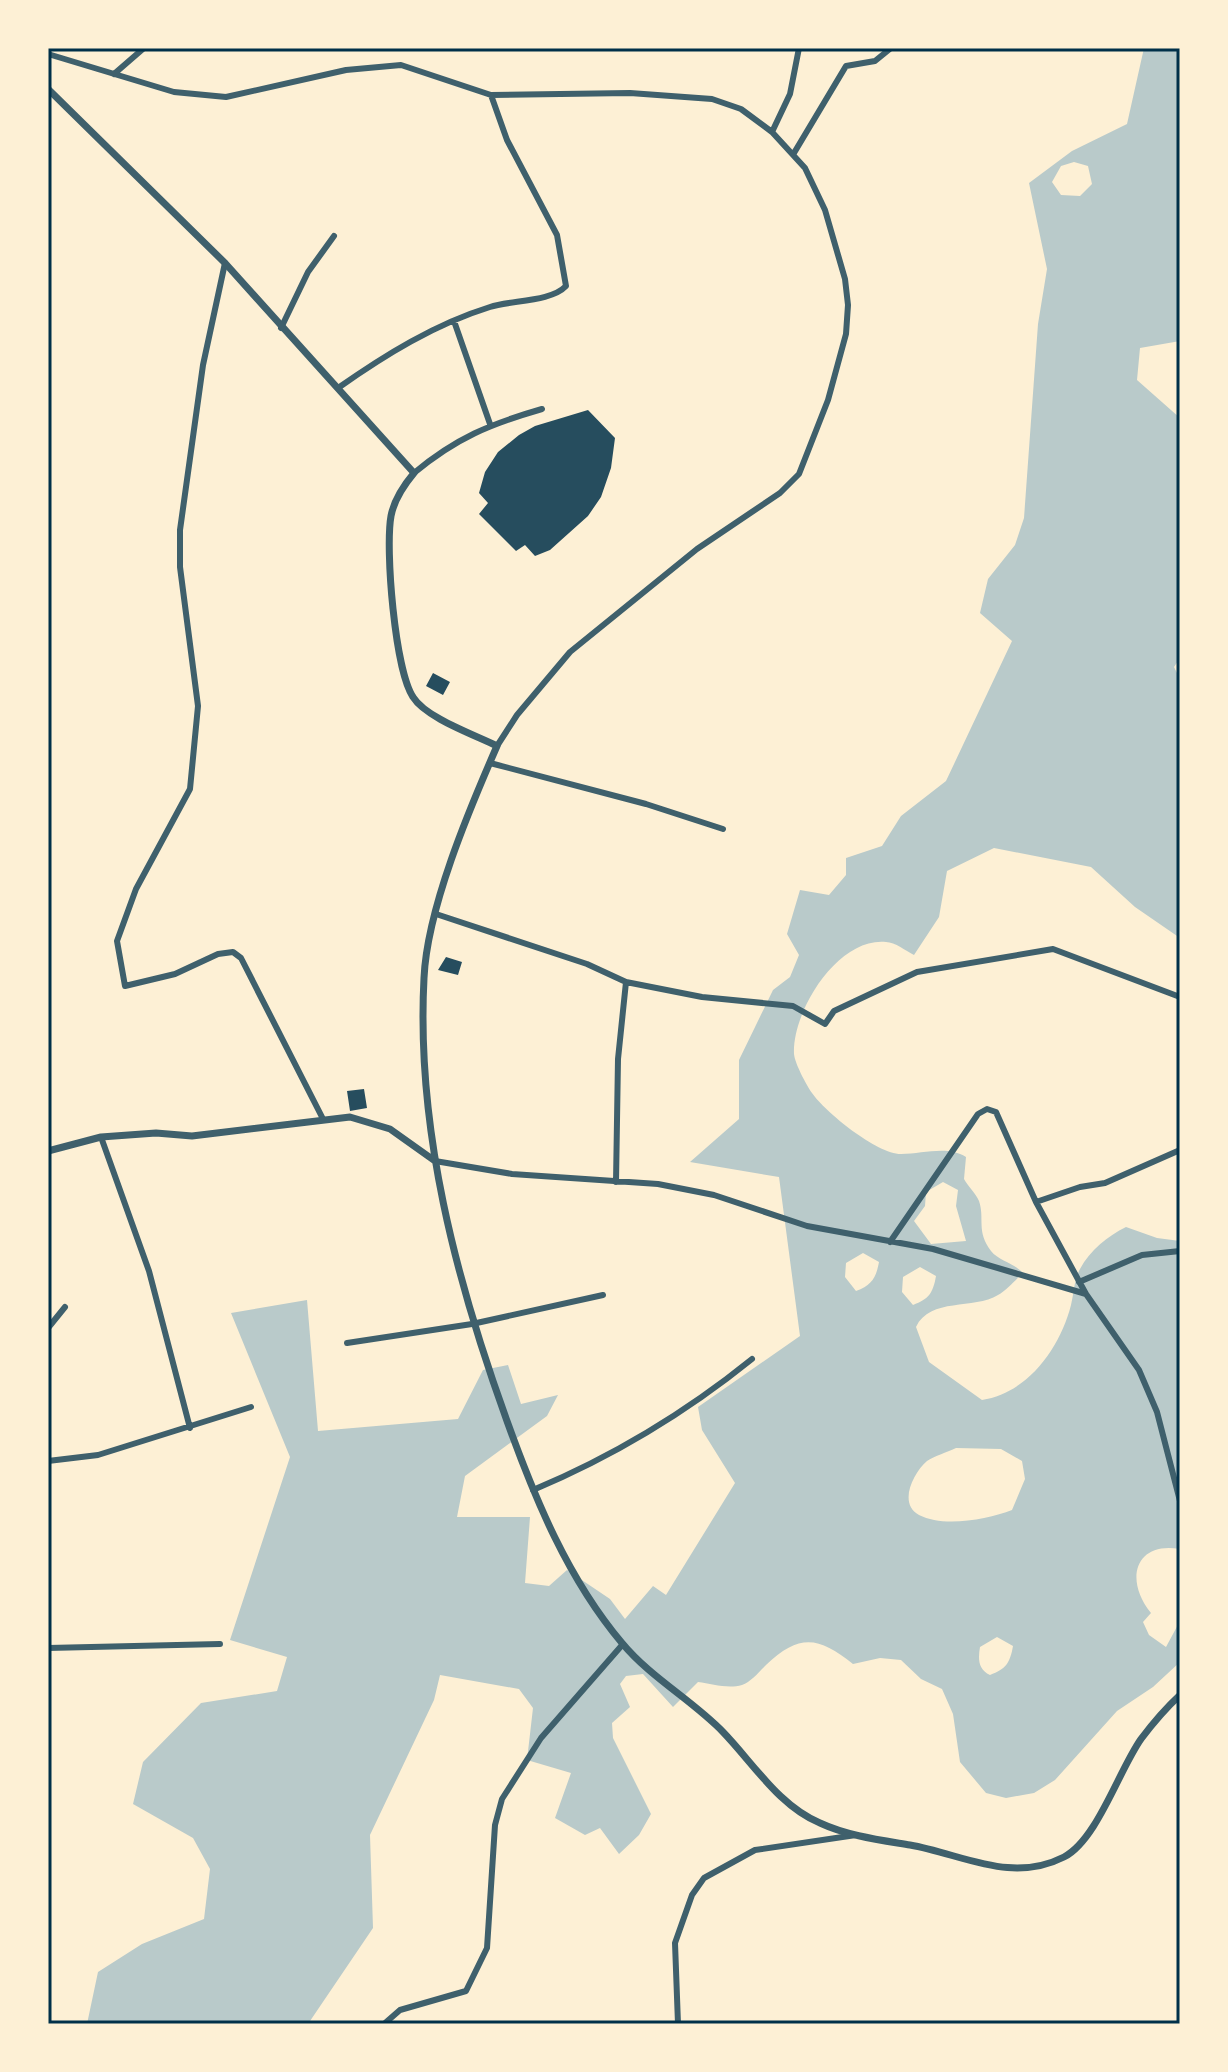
<svg xmlns="http://www.w3.org/2000/svg" width="1228" height="2072" viewBox="0 0 1228 2072" font-family="'Sofia Sans Condensed',sans-serif">
<rect width="100%" height="100%" fill="#fdf0d5"/>
<!-- green -->
<path fill="#b9caca" fill-rule="evenodd" d="M1144,48H1180V341L1140,348L1137,380L1180,418V658L1174,667L1180,679V938L1135,907L1091,867L994,848L947,871L939,917L914,955C906,951 895,942 886,942C838,937 792,1011 794,1054C795,1064 806,1084 812,1093C825,1112 877,1154 901,1154C923,1154 947,1145 966,1157L964,1179C968,1186 976,1194 979,1201C985,1219 976,1231 991,1251C999,1261 1014,1263 1023,1273C1015,1280 1007,1290 998,1295C974,1310 930,1297 916,1327L929,1362L982,1400C1028,1393 1060,1348 1071,1305C1074,1293 1074,1280 1080,1269C1090,1250 1108,1236 1126,1227L1157,1238L1180,1241V1549C1135,1541 1124,1580 1151,1613L1143,1622L1149,1635L1166,1647L1180,1621V1662L1153,1687L1117,1711L1055,1780L1034,1793L1006,1798L986,1793L960,1762L953,1714L942,1689L921,1679L901,1660L880,1658L853,1664C819,1637 800,1633 766,1665C759,1672 751,1682 742,1685C728,1689 712,1684 698,1682L673,1707L643,1674L626,1676L620,1684L630,1707L612,1723L613,1738L651,1814L639,1835L619,1854L600,1828L585,1835L555,1818L571,1773L527,1760L533,1708L519,1689L440,1675L434,1700L370,1835L373,1928L308,2024H87L98,1972L142,1944L204,1919L210,1869L193,1838L133,1804L143,1762L201,1703L277,1691L287,1657L230,1640L290,1457L231,1313L307,1300L318,1431L458,1419L483,1370L508,1365L521,1404L558,1395L547,1416L465,1476L457,1517H530L525,1583L549,1586L567,1570L610,1599L625,1619L653,1586L666,1595L735,1483L702,1430L698,1407L800,1336L779,1177L690,1162L739,1119V1060L773,990L790,977L799,955L787,934L800,890L829,895L846,875V858L882,846L901,816L946,781L1012,641L980,613L988,579L1015,545L1024,518L1038,324L1047,269L1029,183L1072,151L1127,124ZM1074,162L1088,166L1092,184L1080,196L1061,195L1052,182L1061,166ZM943,1182L958,1190L956,1206L966,1241L931,1244L914,1221L925,1206L926,1192ZM863,1253L879,1262C876,1278 872,1285 856,1291L845,1277L846,1263ZM920,1267L936,1276C933,1293 929,1299 913,1305L902,1292L903,1277ZM956,1448L1001,1449L1022,1461L1025,1479L1012,1510C988,1519 944,1528 919,1515C898,1504 913,1473 927,1461C934,1456 948,1452 956,1448ZM997,1637L1013,1646C1010,1663 1006,1669 990,1675C978,1669 978,1659 980,1647Z"/>
<!-- building -->
<path fill="#264d5e" d="M588,410L615,438L611,468L601,497L588,516L550,550L535,556L525,545L516,551L479,514L488,503L479,493L485,472L498,452L519,435L535,426Z
M433,673L450,682L443,695L426,686Z
M446,957L462,962L458,975L438,970Z
M364,1089L367,1108L350,1111L347,1091Z"/>
<g fill="none" stroke-linecap="round" stroke-linejoin="round">
<!-- minor -->
<path stroke="#3f606c" stroke-width="6" d="M48,54L174,92L226,97L346,70L401,65L491,95L630,93L712,99L741,109L772,132L805,168L825,210L845,279L848,305L846,334L828,400L799,474L780,493L697,549L570,652L517,715L497,746
M114,74L144,48
M772,132L790,94L799,48
M794,153L846,66L875,61L891,48
M225,263L203,365L180,530V567L198,706L190,789L136,889L117,941L125,986L175,974L218,954L233,952L241,958L323,1119
M454,321L490,424
M281,328L308,272L334,236
M338,388C385,355 435,324 490,307C511,300 551,302 566,286L557,235L507,140L491,95
M414,473C456,438 490,424 542,409
M490,763L646,804L723,829
M436,914L587,964L626,982L702,997L793,1006L825,1024L834,1011L917,972L1053,949L1180,997
M101,1137L149,1271L190,1428
M435,1161L512,1174L658,1184L714,1195L807,1226L933,1249L1086,1294L1139,1370L1157,1412L1180,1501
M616,1182L618,1059L626,982
M1036,1202L1080,1187L1105,1183L1180,1150
M890,1242L978,1114L987,1109L996,1112L1036,1202L1086,1294
M1079,1282L1142,1255L1180,1251
M48,1328L65,1307
M347,1343L472,1324L603,1295
M48,1461L98,1455L251,1407
M533,1490C614,1456 684,1414 752,1359
M48,1648L220,1644
M384,2024L400,2010L466,1991L487,1948L495,1825L502,1799L541,1738L623,1644
M678,2024L675,1943L692,1895L704,1878L755,1850L856,1835"/>
<!-- tertiary -->
<path stroke="#3f606c" stroke-width="7" d="M48,89L225,263L414,473C404,485 394,500 391,516C385,549 395,670 413,697C426,718 475,735 497,746C469,810 427,909 424,978C416,1129 456,1280 507,1421C535,1499 568,1579 622,1643C651,1678 692,1700 723,1732C753,1763 779,1806 820,1823C848,1836 880,1840 910,1845C962,1854 1011,1884 1064,1857C1097,1840 1119,1770 1141,1739C1153,1723 1166,1708 1180,1695
M48,1151L101,1137L156,1133L192,1136L350,1117L390,1129L435,1161"/>
</g>
<!-- border -->
<rect width="1228" height="2072" fill="none" stroke="#fdf0d5" stroke-width="100"/>
<rect x="50" y="50" width="1128" height="1972" fill="none" stroke="#003049" stroke-width="3"/>
</svg>
